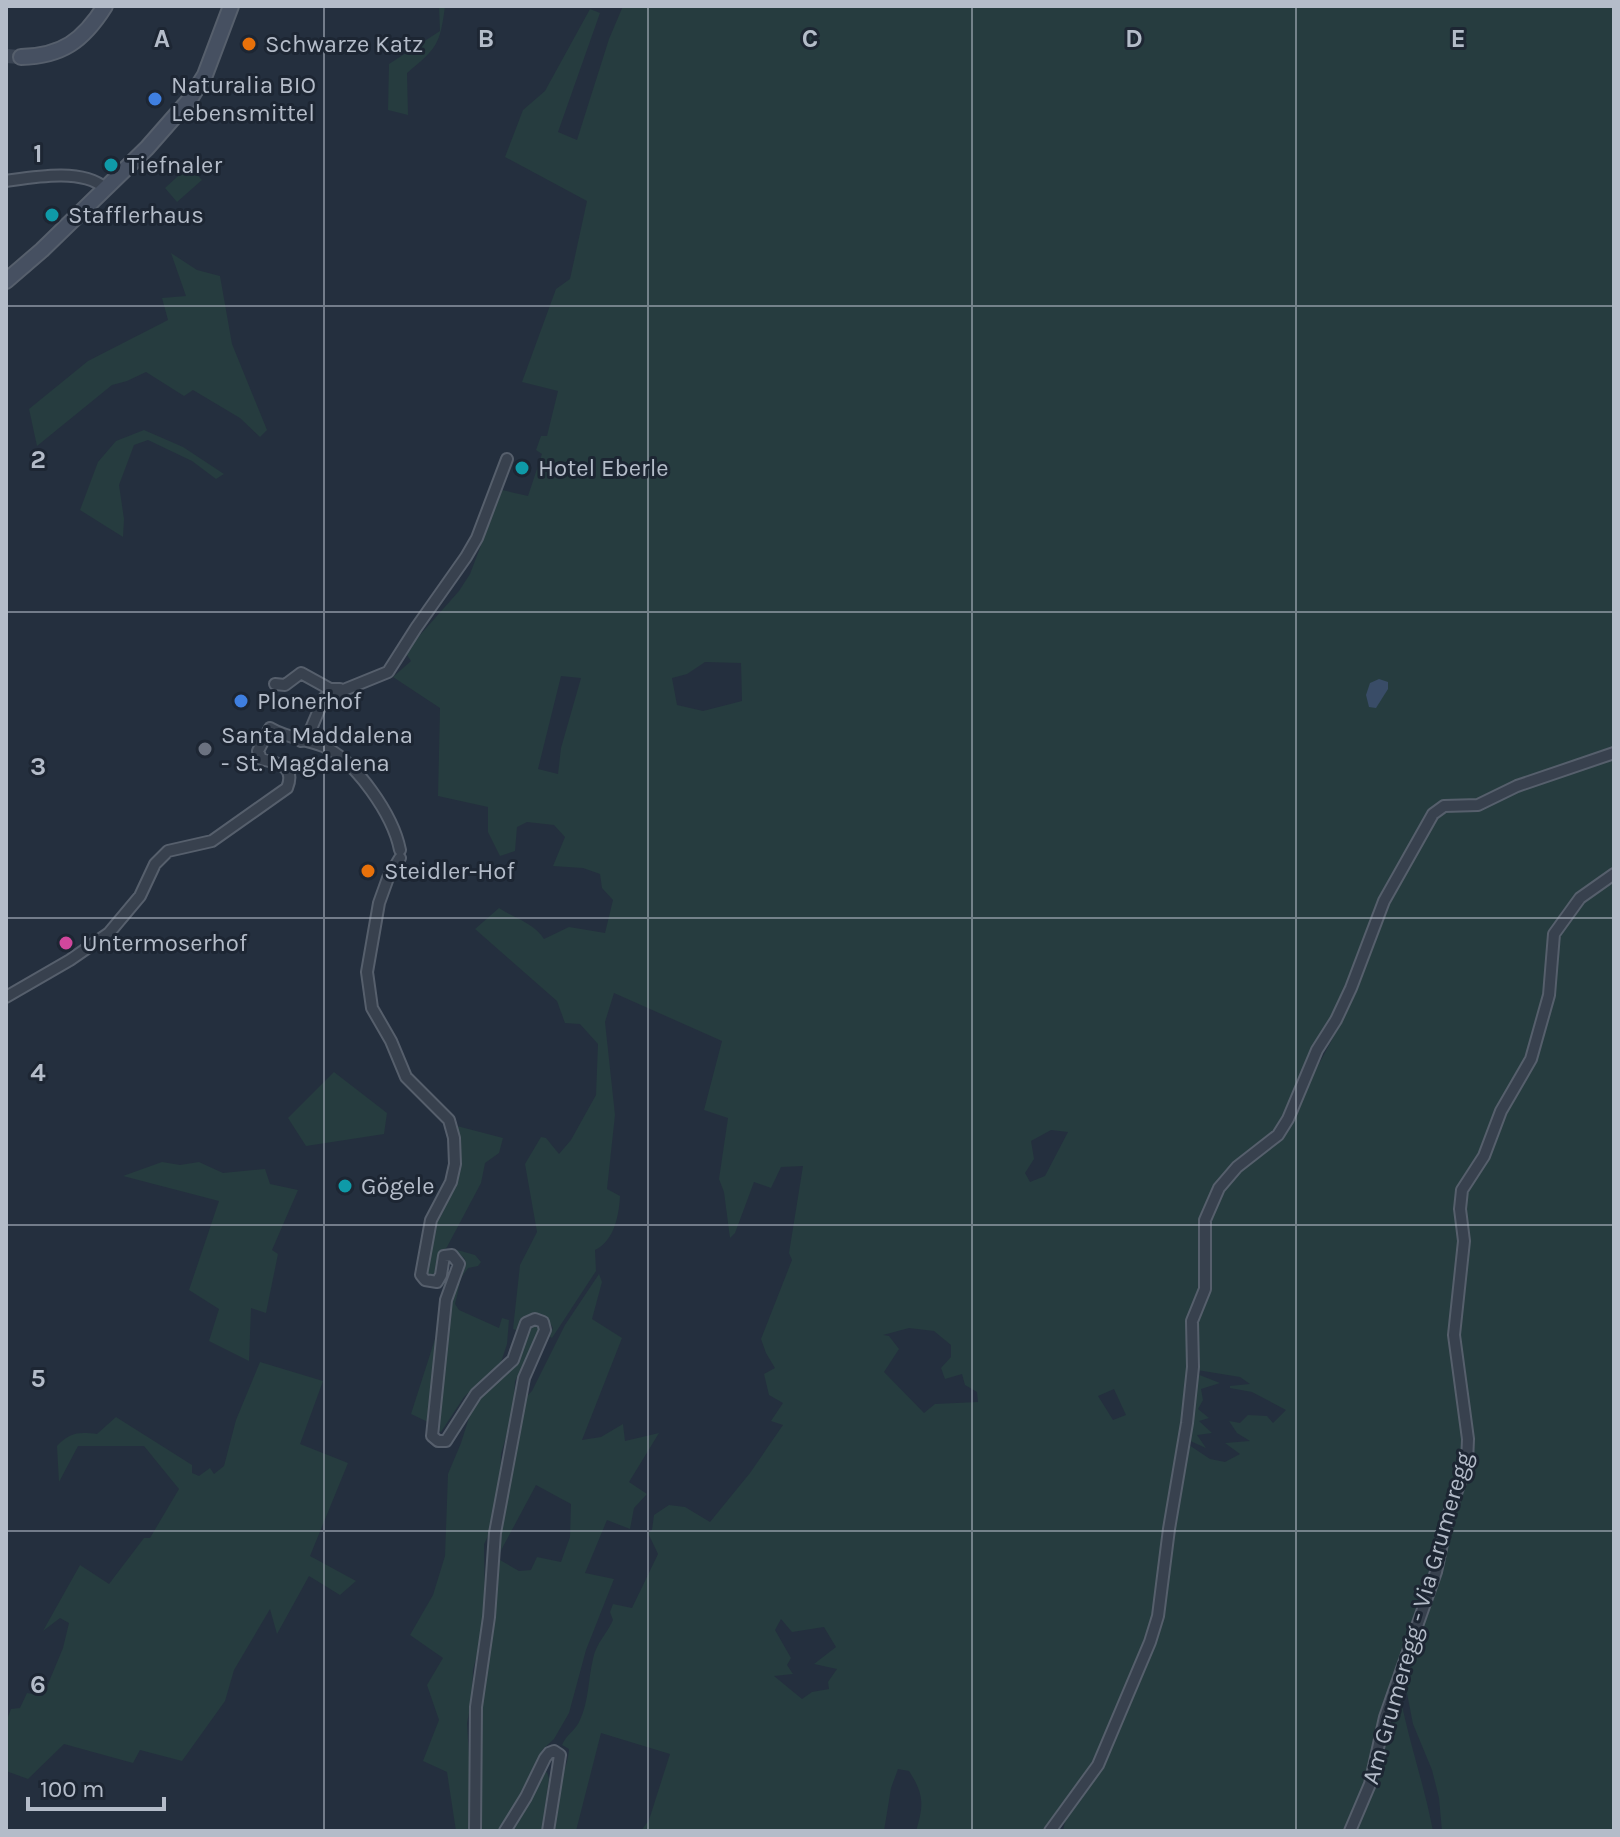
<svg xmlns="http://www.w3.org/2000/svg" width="1620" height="1837" viewBox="0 0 1620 1837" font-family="Karla,sans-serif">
<rect width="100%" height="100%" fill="#242f3e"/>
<!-- green -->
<path fill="#263c3f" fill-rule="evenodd" d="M439,6H445C440,45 437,48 407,73L408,115L388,110L389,64L440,31Z
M623,6H1614V749L1477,801L1437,803L1431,810L1382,900L1348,989L1314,1049L1283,1121L1275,1132L1234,1165L1202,1219L1203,1269L1183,1426L1163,1534L1154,1615L1145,1643L1095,1762L1048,1828L1043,1831H916C924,1805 924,1794 909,1771L898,1769L891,1788L884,1831H641L649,1820L670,1754L601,1733L576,1831H554C553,1815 555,1795 561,1779C565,1767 568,1762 569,1749L562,1745C566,1735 576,1730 580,1720C589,1700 588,1680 593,1659C596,1643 607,1634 613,1620L610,1612L613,1604L632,1608L658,1554L648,1533L652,1530L654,1515L669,1505L685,1507L710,1522L750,1473L783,1425L771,1421L783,1403L769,1395L764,1374L775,1368L766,1353L761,1339L792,1260L789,1253L803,1166L781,1167L771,1188L754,1182L735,1233L730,1238L724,1192L719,1179L728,1118L704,1110L722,1041L614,993L605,1022L615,1115L607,1189L620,1196C619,1216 614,1241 595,1250L596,1271L552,1338L549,1336L553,1328C547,1316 538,1314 525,1317L516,1330L513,1329L520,1265L537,1232L525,1164L541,1137L546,1138L559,1154L571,1140L596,1095L598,1044L580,1024L565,1023L557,1001L475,929L499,908C514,918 535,924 544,939L569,927L605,933L613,900L602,888L600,874L583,868L553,866L565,837L554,825L527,822L517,827L515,851L500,856L488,832V807L438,796L440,708L393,677L411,661L405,652L459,591L470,574L502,490L528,496L542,454L536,450L541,436H547L558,391L522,382L556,289L570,279L587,201L505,157L523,110L545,91L590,9L600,13L558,132L577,140L609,39ZM705,662L741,663L742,701L703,711L677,705L672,678L687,674ZM561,676L581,678L561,748L558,774L538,769ZM1051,1130L1068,1132L1045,1176L1030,1182L1025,1173L1034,1159L1031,1141ZM909,1328L934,1331L951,1345V1357L941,1368L945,1379L962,1374L965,1385L977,1392L978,1402L935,1404L924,1413L884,1372L899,1349L889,1336L883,1335ZM1114,1389L1126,1415L1113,1420L1098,1396ZM781,1619L792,1632L824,1627L836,1647L814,1664L837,1669L828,1682L829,1689L812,1692L802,1699L774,1676L793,1674L787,1665L791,1658L775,1630Z
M189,166L202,180L177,202L165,188Z
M171,253L197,270L220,276L232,344L267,430L260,437L240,418L193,390L184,396L146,372L127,381L112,385L37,446L29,409L88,361L168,320L162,298L186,296Z
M144,430L183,447L224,474L216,479L192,461L148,440L134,445L119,485L124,519L123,537L80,510L98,462L116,441Z
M1614,758V868L1577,894L1562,911L1551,932L1546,957L1545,994L1528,1056L1481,1153L1459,1188L1461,1242L1450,1334L1457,1409L1464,1440L1463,1464L1388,1718L1399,1689C1407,1737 1424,1783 1433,1831H1063L1066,1817L1102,1765L1153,1648L1162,1617L1173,1530L1189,1445L1210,1459L1225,1462L1240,1454L1225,1443L1250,1441L1237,1433L1229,1421L1240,1423L1248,1415L1267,1416L1273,1423L1286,1410L1252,1392L1230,1388V1386L1250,1384L1240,1377L1197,1370L1196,1320L1208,1288V1221L1222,1190L1239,1170L1279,1138L1341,1023L1387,903L1434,820L1446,810L1516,791Z
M1614,881V1831H1442L1439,1798L1432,1770L1413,1724L1404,1678L1452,1517L1471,1464L1457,1335L1463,1207L1467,1190L1505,1108L1534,1060L1557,935L1583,901Z
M334,1072L387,1113L384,1134L306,1146L288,1118Z
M457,1126L503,1138L499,1153L485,1163L481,1183L447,1247C438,1255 435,1260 436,1272L430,1276L426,1274L437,1214L441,1216L444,1210L440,1209C458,1184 462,1157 457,1126Z
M162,1162L180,1165L199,1162L223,1173L265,1169L270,1184L298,1190L272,1250L278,1254L266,1313L251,1308L249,1361L209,1341L219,1309L189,1290L219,1201L123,1176Z
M454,1249L475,1255L481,1262L478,1266L468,1268L461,1278L455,1304L459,1310L499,1328L502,1318L509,1320L507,1344L501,1362L464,1397L441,1432L436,1428L449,1336V1303L465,1259Z
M599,1274L602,1282L592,1319L622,1338L582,1440L601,1437L623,1424L625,1441L659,1433L629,1482L647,1494L634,1508L630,1529L607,1520L585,1573L614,1579L586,1650L569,1713L554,1739L543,1749L519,1800L499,1831H480L482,1792L479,1716L495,1562L500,1560L519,1571L531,1570L537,1557L561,1562L570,1537L571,1504L536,1485L498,1556H495L525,1398L532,1391L565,1325Z
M536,1324L539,1327L540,1335L515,1381L513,1413L501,1454L500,1484L491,1530L484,1544L485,1610L481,1639L473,1670L472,1698L467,1723L473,1821L471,1831H456L447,1772L423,1761L439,1720L427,1685L443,1658L410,1635L433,1595L445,1556L448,1474L461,1443L472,1408L485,1391L511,1369L518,1360L530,1327Z
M435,1339H439L431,1414L428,1422L411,1414Z
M260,1362L323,1381L300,1444L348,1463L310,1556L356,1581L340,1595L309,1576L277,1634L270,1609L234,1670L225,1701L182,1761L140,1750L133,1763L64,1744L28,1779L6,1771V1722L11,1709L20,1708L27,1693L43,1696L63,1648L69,1623L60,1618L43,1631L80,1565L109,1584L144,1538H150L179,1489L144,1446H78L59,1482L57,1446C70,1432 79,1432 97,1434L116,1417L192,1465V1473L199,1476L210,1468L214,1474L224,1466L236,1420Z
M1197,1374L1220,1383L1201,1389L1203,1400L1198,1409L1209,1418L1199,1421L1212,1433L1197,1435L1206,1448L1188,1440Z
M547,1772L549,1779L542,1831H510L542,1774Z"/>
<!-- water -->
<path fill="#394c67" d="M1379,679L1388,682V689L1376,708L1369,707L1366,695L1370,683Z"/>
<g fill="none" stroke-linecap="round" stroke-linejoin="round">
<!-- secondary-tunnel -->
<path stroke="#3a4453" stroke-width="14" stroke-dasharray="14 7" stroke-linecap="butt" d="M6,56L21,57"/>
<defs>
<path id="street" d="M6,181C34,177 82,168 105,188
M275,684L285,685L301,673L330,689H340
M301,741L308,736L324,698L388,672L416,628L466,557L477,538L507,459
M400,858L388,878L379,903L367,972L372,1008L391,1041L406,1077L449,1120L454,1138L455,1164L451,1182L431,1220L421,1275L425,1280L437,1282L441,1275L444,1256L452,1255L459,1264L446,1300L432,1436L438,1441H446L476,1394L513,1360L526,1323L535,1319L543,1322L545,1330L524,1378L495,1533L489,1617L476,1707L475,1831
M6,997L70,960L109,933L140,896L155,864L168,851L212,841L287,788C296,766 278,763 261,759L258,751L270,728C287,738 305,739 323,746C356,761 393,815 400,850
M505,1831L526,1797L545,1758L549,1753L554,1751L560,1755L548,1831
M1050,1831L1098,1765L1150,1642L1158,1616L1169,1529L1187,1423L1193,1367L1192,1321L1205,1289V1220L1219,1188L1237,1167L1278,1135L1288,1119L1317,1050L1336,1020L1351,988L1384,901L1433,814L1444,806L1478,805L1517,786L1614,753
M1350,1831L1370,1784L1385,1717L1436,1572L1448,1516L1467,1463L1468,1439L1454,1335L1464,1241L1460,1209L1462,1190L1484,1156L1501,1111L1531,1059L1549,995L1554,934L1580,898L1614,874"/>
<path id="secondary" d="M21,57C62,56 83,41 105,6
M6,281L42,250L147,148L190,99L205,75L231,6"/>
</defs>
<!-- street casing -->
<use href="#street" stroke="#565f6c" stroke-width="14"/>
<!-- secondary casing -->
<use href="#secondary" stroke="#565f6c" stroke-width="18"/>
<!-- street -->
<use href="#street" stroke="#38414e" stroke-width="10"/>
<!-- secondary -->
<use href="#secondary" stroke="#465061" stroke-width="14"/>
</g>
<!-- grid -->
<path fill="none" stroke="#b4bcc9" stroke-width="2" stroke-opacity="0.55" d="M324,6V1831M648,6V1831M972,6V1831M1296,6V1831M6,306H1614M6,612H1614M6,918H1614M6,1225H1614M6,1531H1614"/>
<!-- markers -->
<g fill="#e8710a" stroke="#1d2633" stroke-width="3">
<circle cx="249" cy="44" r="8"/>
<circle cx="368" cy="871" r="8"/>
</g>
<g fill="#3f7fe0" stroke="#1d2633" stroke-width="3">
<circle cx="155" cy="99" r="8"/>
<circle cx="241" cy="701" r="8"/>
</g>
<g fill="#0f9aa8" stroke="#1d2633" stroke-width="3">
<circle cx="111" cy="165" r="8"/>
<circle cx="52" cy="215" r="8"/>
<circle cx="522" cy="468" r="8"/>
<circle cx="345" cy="1186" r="8"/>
</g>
<circle fill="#6b7280" stroke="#1d2633" stroke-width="3" cx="205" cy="749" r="8"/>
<circle fill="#d1479c" stroke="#1d2633" stroke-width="3" cx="66" cy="943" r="8"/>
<g text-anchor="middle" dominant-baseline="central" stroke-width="6" stroke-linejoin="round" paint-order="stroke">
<!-- poi labels -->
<g font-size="24" fill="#b4bcc9" stroke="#1d2633" text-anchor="start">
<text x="265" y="44">Schwarze Katz</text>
<text x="171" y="85">Naturalia BIO<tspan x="171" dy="28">Lebensmittel</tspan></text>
<text x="127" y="165">Tiefnaler</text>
<text x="68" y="215">Stafflerhaus</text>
<text x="538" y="468">Hotel Eberle</text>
<text x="257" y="701">Plonerhof</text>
<text x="221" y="735">Santa Maddalena<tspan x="221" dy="28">- St. Magdalena</tspan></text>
<text x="384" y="871">Steidler-Hof</text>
<text x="82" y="943">Untermoserhof</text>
<text x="361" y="1186">Gögele</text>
</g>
<!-- street labels -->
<g font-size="24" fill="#b4bcc9" stroke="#1d2633">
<text transform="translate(1417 1618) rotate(-74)">Am Grumeregg - Via Grumeregg</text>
</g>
</g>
<g font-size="26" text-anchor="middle" font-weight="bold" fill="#b4bcc9" stroke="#1d2633" stroke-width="6" stroke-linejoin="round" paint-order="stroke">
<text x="162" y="47">A</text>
<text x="486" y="47">B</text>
<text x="810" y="47">C</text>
<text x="1134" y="47">D</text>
<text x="1458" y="47">E</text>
<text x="38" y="162">1</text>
<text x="38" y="468">2</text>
<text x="38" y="775">3</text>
<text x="38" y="1081">4</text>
<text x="38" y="1387">5</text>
<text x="38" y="1693">6</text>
</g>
<!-- border -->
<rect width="1620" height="1837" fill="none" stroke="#b4bcc9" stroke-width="16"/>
<!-- scale -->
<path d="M28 1797v12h136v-12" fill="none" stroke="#b4bcc9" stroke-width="4"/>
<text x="40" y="1797" font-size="24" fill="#b4bcc9" stroke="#1d2633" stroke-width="6" paint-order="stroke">100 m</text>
</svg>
